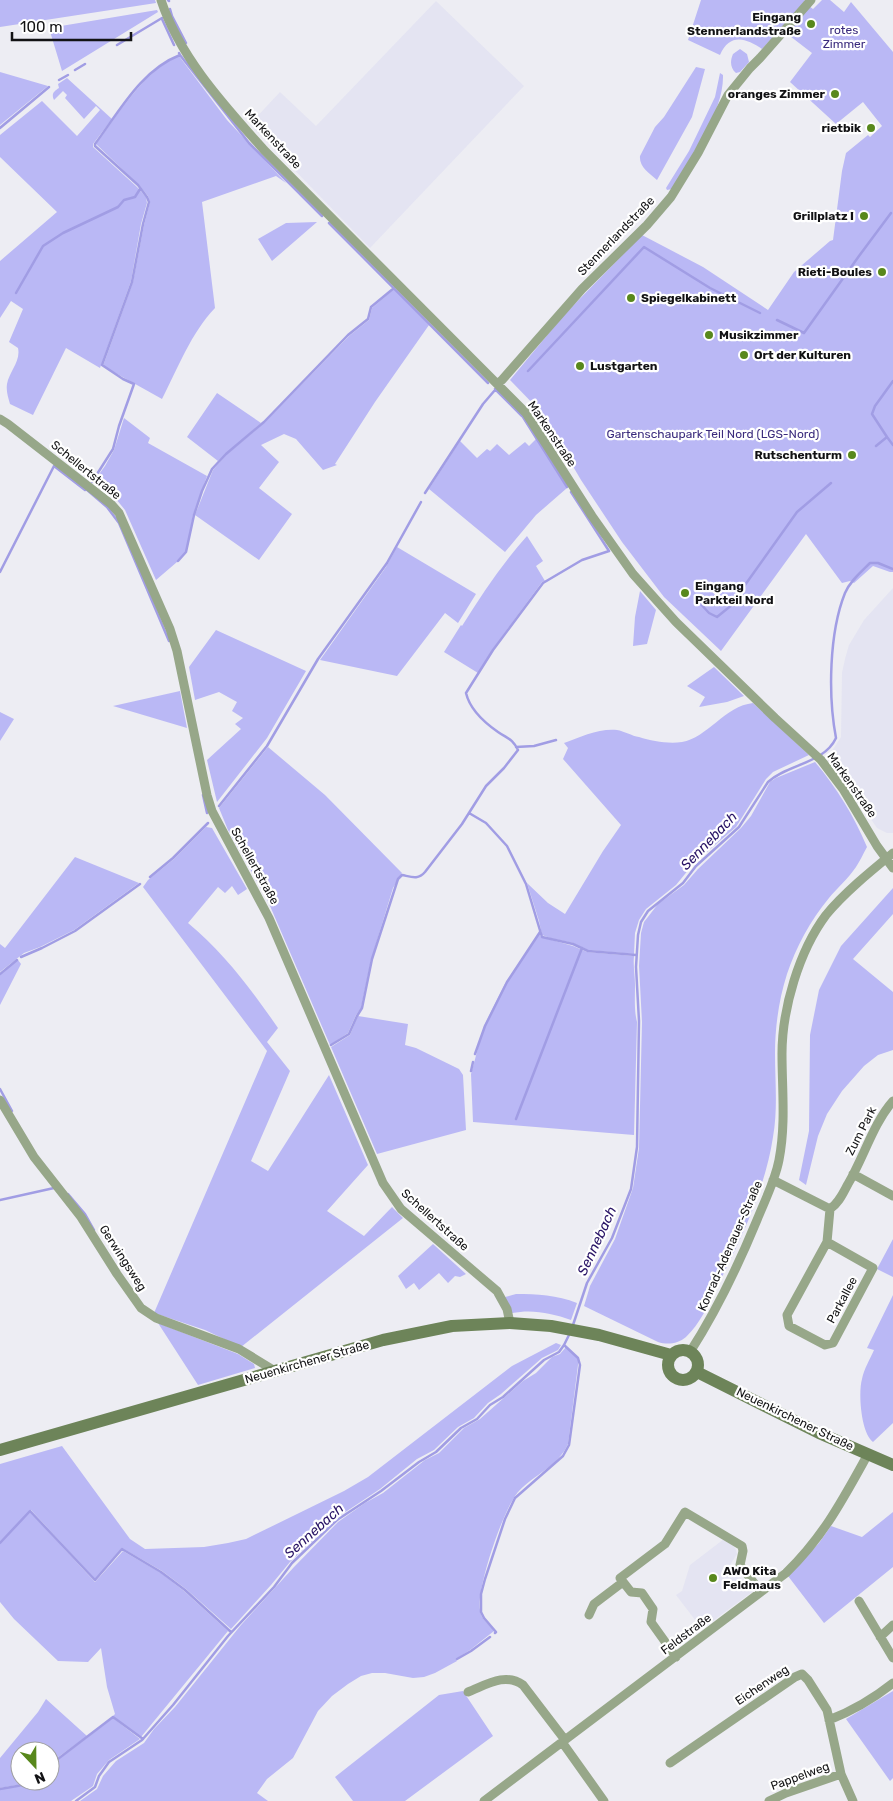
<svg xmlns="http://www.w3.org/2000/svg" width="893" height="1801" viewBox="0 0 893 1801" font-family="Rubik,sans-serif">
<rect width="100%" height="100%" fill="#ededf3"/>
<!-- built -->
<path fill="#e4e4f2" d="M436,1L524,86L370,248L250,124L280,92L316,126Z
M893,588V833H887L877,828L828,757L841,737L842,673L845,659L849,645L864,620Z
M724,1539L733,1545L736,1550L737,1554L730,1565L752,1592L702,1629L676,1595L682,1591L690,1565Z"/>
<!-- green -->
<path fill="#bab8f5" d="M0,0H155L156,3L0,27Z
M701,0H804L806,1L762,49C747,39 730,32 720,55L688,40Z
M822,0H830L844,12L851,2L893,52V572H890L873,566L854,583L850,581L842,583L806,534L721,651L664,597L622,542L581,480L541,412L510,380L564,315L642,235L703,267L768,310L794,272L830,241L833,240L842,171L846,153L868,135L870,137L882,126L863,102L836,124L790,82L812,53L786,33L809,6L813,9Z
M157,10L158,12L62,71L49,28Z
M740,49L747,54L749,62L740,72L736,73C730,68 730,61 733,54Z
M179,56L227,120L286,183L276,176L202,202L215,308C191,333 178,368 162,399L103,366L133,282L144,225L150,202L148,196L139,185L96,144C118,115 144,70 179,56Z
M696,67L705,69L692,117L657,180C649,173 639,167 640,156L655,127L664,117Z
M0,72L48,86L0,125Z
M720,73L723,75C724,112 691,157 672,189L667,190L666,188L689,151L715,97Z
M67,78L112,119L93,144V147L137,187L146,197L147,203L141,224L131,281L100,368L66,348L33,415L10,404C8,397 6,391 7,384C9,372 21,361 18,348L9,342L23,309L11,301L0,318V261L57,212L0,157V135L42,101L77,136L100,110L96,106L84,119L65,98L67,95L63,91L54,100C51,94 54,91 59,88L58,84Z
M317,222L272,261L258,239L286,223Z
M394,289L429,325L375,402L335,464L337,465L323,470L296,439L284,434L261,445L279,462L259,488L292,514L259,560L195,515L213,470L226,455L264,423L349,336L369,320L372,308Z
M217,393L261,423L218,461L187,437Z
M124,418L150,438L148,443L207,476L193,515L186,552L177,562L156,580L125,510L116,499L94,481L105,466L114,450Z
M536,439L567,488L536,515L505,552L429,489L460,441L477,458L487,449L490,451L497,444L509,455L525,442L529,446Z
M527,536L543,561L536,566L545,581L542,582L492,650L478,673L444,652L461,625L462,626C482,594 502,564 527,536Z
M397,547L476,594L458,623L445,613L397,676L320,660L386,567Z
M640,591L656,610L647,644L633,646L635,617Z
M216,630L306,671L267,738L217,802L207,760L241,729L235,724L243,718L232,711L237,702L219,692L195,700L189,667Z
M714,667L744,696L727,702L699,707L705,697L687,686Z
M180,691L187,728L113,706Z
M753,703L809,755L773,772L766,779L736,827L694,863L676,885L646,909L639,920L635,933L634,954L588,950L573,943L550,938L542,935L539,921L527,883L548,903L565,914L603,851L621,825L563,759L568,748L564,743C580,737 600,728 617,730C624,731 632,736 639,737C652,741 668,744 682,742C707,738 725,706 753,703Z
M0,712L14,719L0,741Z
M268,747L325,795L402,873L393,888L371,960L361,1008L356,1015L348,1033L330,1045L267,899L228,830L219,808Z
M815,762C837,788 854,816 867,847C863,854 860,861 856,867C848,879 837,888 829,898C810,921 796,947 787,974C779,999 775,1027 775,1053C775,1081 778,1109 773,1137C765,1190 740,1241 716,1289C708,1305 700,1324 686,1337C678,1344 667,1345 658,1342L584,1306L590,1286L615,1239L633,1188L639,1148L642,1022L639,966L641,933L644,922L658,904L684,885L698,869L741,828L751,816L770,782L776,778Z
M206,827L212,828L247,889L238,895L232,886L225,893L218,887L188,923C225,954 251,989 278,1028L267,1042L290,1071L251,1161L268,1171L329,1075L368,1165L327,1211L364,1236L392,1207L403,1218L241,1347L205,1330L154,1313L267,1051L143,887L148,880L174,859Z
M75,857L139,883L74,930L40,947L24,953L0,972V944L5,948Z
M893,888V914L853,959L893,992V1050L878,1055L864,1066L842,1091L827,1114L818,1136L806,1185L799,1180L809,1131L810,1035L819,990L841,946Z
M539,933L541,937L573,946L587,952L634,956C633,966 635,975 635,985C635,998 634,1010 637,1022L634,1135L473,1122L471,1074L484,1026L505,984Z
M18,960L21,964L0,1005V975Z
M358,1016L408,1024L405,1045L416,1048L459,1069L463,1075L466,1130L377,1154L331,1047L350,1035Z
M893,1239V1277L877,1269Z
M433,1244L466,1274L460,1277L455,1276L448,1283L439,1273L419,1290L414,1283L406,1289L398,1276Z
M516,1294C537,1294 557,1295 577,1303L571,1320C552,1313 532,1309 512,1313L505,1297Z
M893,1295V1423L873,1442C861,1433 858,1393 862,1379C864,1369 870,1359 874,1350L867,1348Z
M158,1323L238,1354L254,1364L255,1368L198,1385Z
M556,1343L561,1345L558,1350L542,1358L501,1394L488,1403L474,1418L458,1427L434,1450L417,1459L380,1489L338,1517L290,1562L271,1585L231,1629L186,1589L162,1571L122,1548L95,1579L31,1510L29,1511L95,1582L123,1551L161,1573L184,1591L228,1631L141,1737L113,1716L115,1714L107,1687L101,1648L88,1662L58,1661L14,1619L0,1602V1464L62,1446L130,1539L145,1549L204,1547L228,1543L246,1539L344,1491L368,1477L512,1366Z
M566,1347L578,1358V1365L568,1444C559,1465 534,1475 519,1491C504,1506 476,1589 480,1610C481,1620 489,1623 494,1631L470,1650L456,1659L457,1661L435,1673L424,1677L413,1678L385,1673H372L361,1676L348,1684L332,1696L318,1711L293,1758L267,1779L257,1793L268,1801H80L97,1789L103,1776L116,1761L144,1743L154,1729L175,1707L241,1625L294,1567L338,1522L365,1503L383,1493L425,1460L439,1453L464,1428L480,1419L523,1381L536,1373L552,1357L560,1354Z
M893,1512V1567L824,1623L788,1576L819,1543L831,1526L862,1537Z
M463,1691L493,1736L405,1801H353L335,1777L439,1695Z
M893,1691V1778L890,1781L846,1719Z
M46,1699L87,1736L50,1763V1751H20V1781H27L23,1784L0,1788V1758L38,1712Z
M113,1718L140,1739L109,1760L97,1774L93,1786L71,1801H0V1789L23,1786L30,1781H50V1766Z"/>
<g fill="none" stroke-linecap="round" stroke-linejoin="round">
<!-- stream -->
<path stroke="#a19de4" stroke-width="2.5" d="M168,0L169,1
M170,9L172,16L186,43
M162,19L174,45
M117,45L162,18
M180,55L249,143L322,216
M75,70L85,64
M59,80L68,75
M0,128L49,87
M329,223L488,383
M16,293L43,246L63,233L118,207L124,200L135,197L140,189
M777,320L804,333L859,256L891,213
M528,371L644,247L710,288L760,313
M495,389L522,416
M523,417L567,487
M887,437L893,445
M876,446L887,437L872,414L875,406L893,381
M92,482L113,449L119,426L134,384L123,379L102,365L132,282L143,224L149,202L147,197L138,185L95,146V144C119,112 141,70 180,55L179,53
M86,489L107,507L119,523L169,641
M425,493L483,404L495,390
M178,561L186,552L194,515L202,491L212,469L226,454L264,422L348,335L368,319L371,307L394,288
M0,572L54,466L85,490
M740,592L797,512L831,483
M698,601L709,613L717,617L733,604
M516,747L534,746L556,740
M203,795L207,813
M219,806L267,746L318,659L387,563L421,502
M469,813L486,823L507,846L526,884L542,937L573,944L588,951L636,955
M150,877L173,858L208,823
M21,957L42,948L75,931L140,884
M0,974L17,960
M331,1045L349,1034L357,1016L362,1008L372,959L398,879L402,875C412,877 418,880 425,872L462,824L486,786L504,768L518,750C512,738 508,739 498,732C485,723 470,710 466,693L493,650L543,583L582,560L609,551L571,492
M475,1054L485,1026L507,982L540,932
M471,1071L473,1062
M0,1089L12,1111
M516,1119L582,948
M68,1194L85,1214L94,1230
M0,1200L54,1188
M573,1325L587,1283L612,1238L631,1189L637,1147L639,1021L636,967L638,935L641,922L648,911L683,883L696,866L739,827L768,782C787,764 824,764 836,738C828,696 829,633 845,593C850,581 861,572 870,563H878L893,569
M0,1543L30,1511L95,1580L122,1549L161,1572L185,1590L231,1632
M495,1633L496,1632L484,1618L481,1612V1594L485,1579L505,1519L515,1498L563,1456L569,1445L580,1365L578,1358L564,1345
M457,1659L471,1651L490,1637
M50,1765L113,1717L143,1739
M0,1789L23,1785L29,1781
M76,1801L95,1787L99,1776L109,1762L142,1740L173,1705L228,1636L274,1587L292,1563L337,1520L381,1491L419,1462L436,1452L461,1428L477,1419L490,1405L503,1397L544,1360L559,1352L564,1345L569,1335"/>
<!-- street -->
<path stroke="#97a789" stroke-width="9" d="M161,0C180,58 225,106 264,150L526,413L592,516L633,574L676,622L775,718L821,760L843,789L877,846L893,868
M497,384L502,380L582,289L647,225L671,197L698,153L728,95L750,68L760,58L811,0
M0,419L8,424L111,504L119,513L170,629L177,651L207,795L212,811L269,918L383,1183L401,1209L497,1291L507,1309L510,1323
M0,1100L34,1157L81,1217L117,1274L141,1308L156,1318L239,1349L275,1371
M853,1174L893,1196
M773,1180L830,1209
M830,1209C839,1203 843,1193 848,1184C863,1159 874,1122 893,1101
M827,1242L873,1268L833,1343L825,1345L789,1326L787,1315L827,1242L830,1209
M690,1352C717,1310 738,1266 757,1220C765,1200 775,1181 779,1160C786,1124 782,1089 782,1054C782,1009 799,951 826,915C844,893 871,871 893,853
M859,1601L893,1658
M589,1615L594,1604L623,1582
M880,1637L893,1625
M676,1657L651,1622L653,1609L642,1593L631,1592L620,1578L665,1544L685,1512L742,1546L743,1551L740,1565L761,1592
M468,1692C486,1685 505,1672 523,1685L565,1740
M829,1720C852,1711 873,1699 893,1683
M562,1742L604,1801
M670,1763L795,1677L802,1674L808,1680L827,1710L841,1774L853,1801
M484,1801L786,1573C824,1536 843,1499 868,1454
M769,1801L786,1793L841,1774"/>
<!-- secondary -->
<path stroke="#6d8459" stroke-width="12" d="M668 1365a15 15 0 1 1 30 0a15 15 0 1 1-30 0Z
M697,1372L819,1433L893,1465
M0,1450L383,1340L452,1326L510,1323L551,1326L599,1335L671,1355"/>
</g>
<!-- markers -->
<g fill="#58881c" stroke="#fff" stroke-width="2">
<circle cx="811" cy="24" r="5"/>
<circle cx="835" cy="94" r="5"/>
<circle cx="871" cy="128" r="5"/>
<circle cx="864" cy="216" r="5"/>
<circle cx="882" cy="272" r="5"/>
<circle cx="631" cy="298" r="5"/>
<circle cx="709" cy="335" r="5"/>
<circle cx="744" cy="355" r="5"/>
<circle cx="580" cy="366" r="5"/>
<circle cx="852" cy="455" r="5"/>
<circle cx="685" cy="593" r="5"/>
<circle cx="713" cy="1578" r="5"/>
</g>
<g text-anchor="middle" dominant-baseline="central" stroke-width="4.5" stroke-linejoin="round" paint-order="stroke">
<!-- poi labels -->
<g font-size="12" font-weight="bold" fill="#121214" stroke="#fff" text-anchor="end">
<text x="801" y="17">Eingang<tspan x="801" dy="14">Stennerlandstraße</tspan></text>
<text x="825" y="94">oranges Zimmer</text>
<text x="861" y="128">rietbik</text>
<text x="854" y="216">Grillplatz I</text>
<text x="872" y="272">Rieti-Boules</text>
<text x="641" y="298" text-anchor="start">Spiegelkabinett</text>
<text x="719" y="335" text-anchor="start">Musikzimmer</text>
<text x="754" y="355" text-anchor="start">Ort der Kulturen</text>
<text x="590" y="366" text-anchor="start">Lustgarten</text>
<text x="842" y="455">Rutschenturm</text>
<text x="695" y="586" text-anchor="start">Eingang<tspan x="695" dy="14">Parkteil Nord</tspan></text>
<text x="723" y="1571" text-anchor="start">AWO Kita<tspan x="723" dy="14">Feldmaus</tspan></text>
</g>
<!-- park labels -->
<g font-size="12" fill="#3a2b7d" stroke="#fff">
<text x="844" y="30">rotes<tspan x="844" dy="14">Zimmer</tspan></text>
<text x="713" y="434">Gartenschaupark Teil Nord (LGS-Nord)</text>
</g>
<!-- street labels -->
<g font-size="12" fill="#121214" stroke="#fff">
<text transform="translate(273 139) rotate(47)">Markenstraße</text>
<text transform="translate(616 236) rotate(-46)">Stennerlandstraße</text>
<text transform="translate(552 434) rotate(56)">Markenstraße</text>
<text transform="translate(86 470) rotate(39)">Schellertstraße</text>
<text transform="translate(852 785) rotate(55)">Markenstraße</text>
<text transform="translate(255 866) rotate(61)">Schellertstraße</text>
<text transform="translate(861 1131) rotate(-63)">Zum Park</text>
<text transform="translate(435 1220) rotate(42)">Schellertstraße</text>
<text transform="translate(730 1246) rotate(-66)">Konrad-Adenauer-Straße</text>
<text transform="translate(123 1258) rotate(57)">Gerwingsweg</text>
<text transform="translate(842 1300) rotate(-62)">Parkallee</text>
<text transform="translate(307 1362) rotate(-16)">Neuenkirchener Straße</text>
<text transform="translate(795 1419) rotate(26)">Neuenkirchener Straße</text>
<text transform="translate(686 1634) rotate(-37)">Feldstraße</text>
<text transform="translate(762 1685) rotate(-34)">Eichenweg</text>
<text transform="translate(800 1776) rotate(-20)">Pappelweg</text>
</g>
<!-- water labels -->
<g font-size="14" font-style="italic" fill="#291466" stroke="#fff">
<text transform="translate(709 841) rotate(-46)">Sennebach</text>
<text transform="translate(597 1241) rotate(-65)">Sennebach</text>
<text transform="translate(314 1531) rotate(-42)">Sennebach</text>
</g>
</g>
<!-- north arrow -->
<g transform="translate(35 1766) rotate(158)"><circle r="24" fill="#ffffff" stroke="#a0a0a1"/>
<path d="M0-4L9 19L0 12L-9 19Z" fill="#58881c"/>
<text y="-8" font-size="14" font-weight="bold" text-anchor="middle" fill="#121214">N</text>
</g>
<!-- scale -->
<path d="M12 32v8h119v-8" fill="none" stroke="#121214" stroke-width="2.5"/>
<text x="20" y="32" font-size="15" fill="#121214" stroke="#ffffff" stroke-width="4" paint-order="stroke">100 m</text>
</svg>
